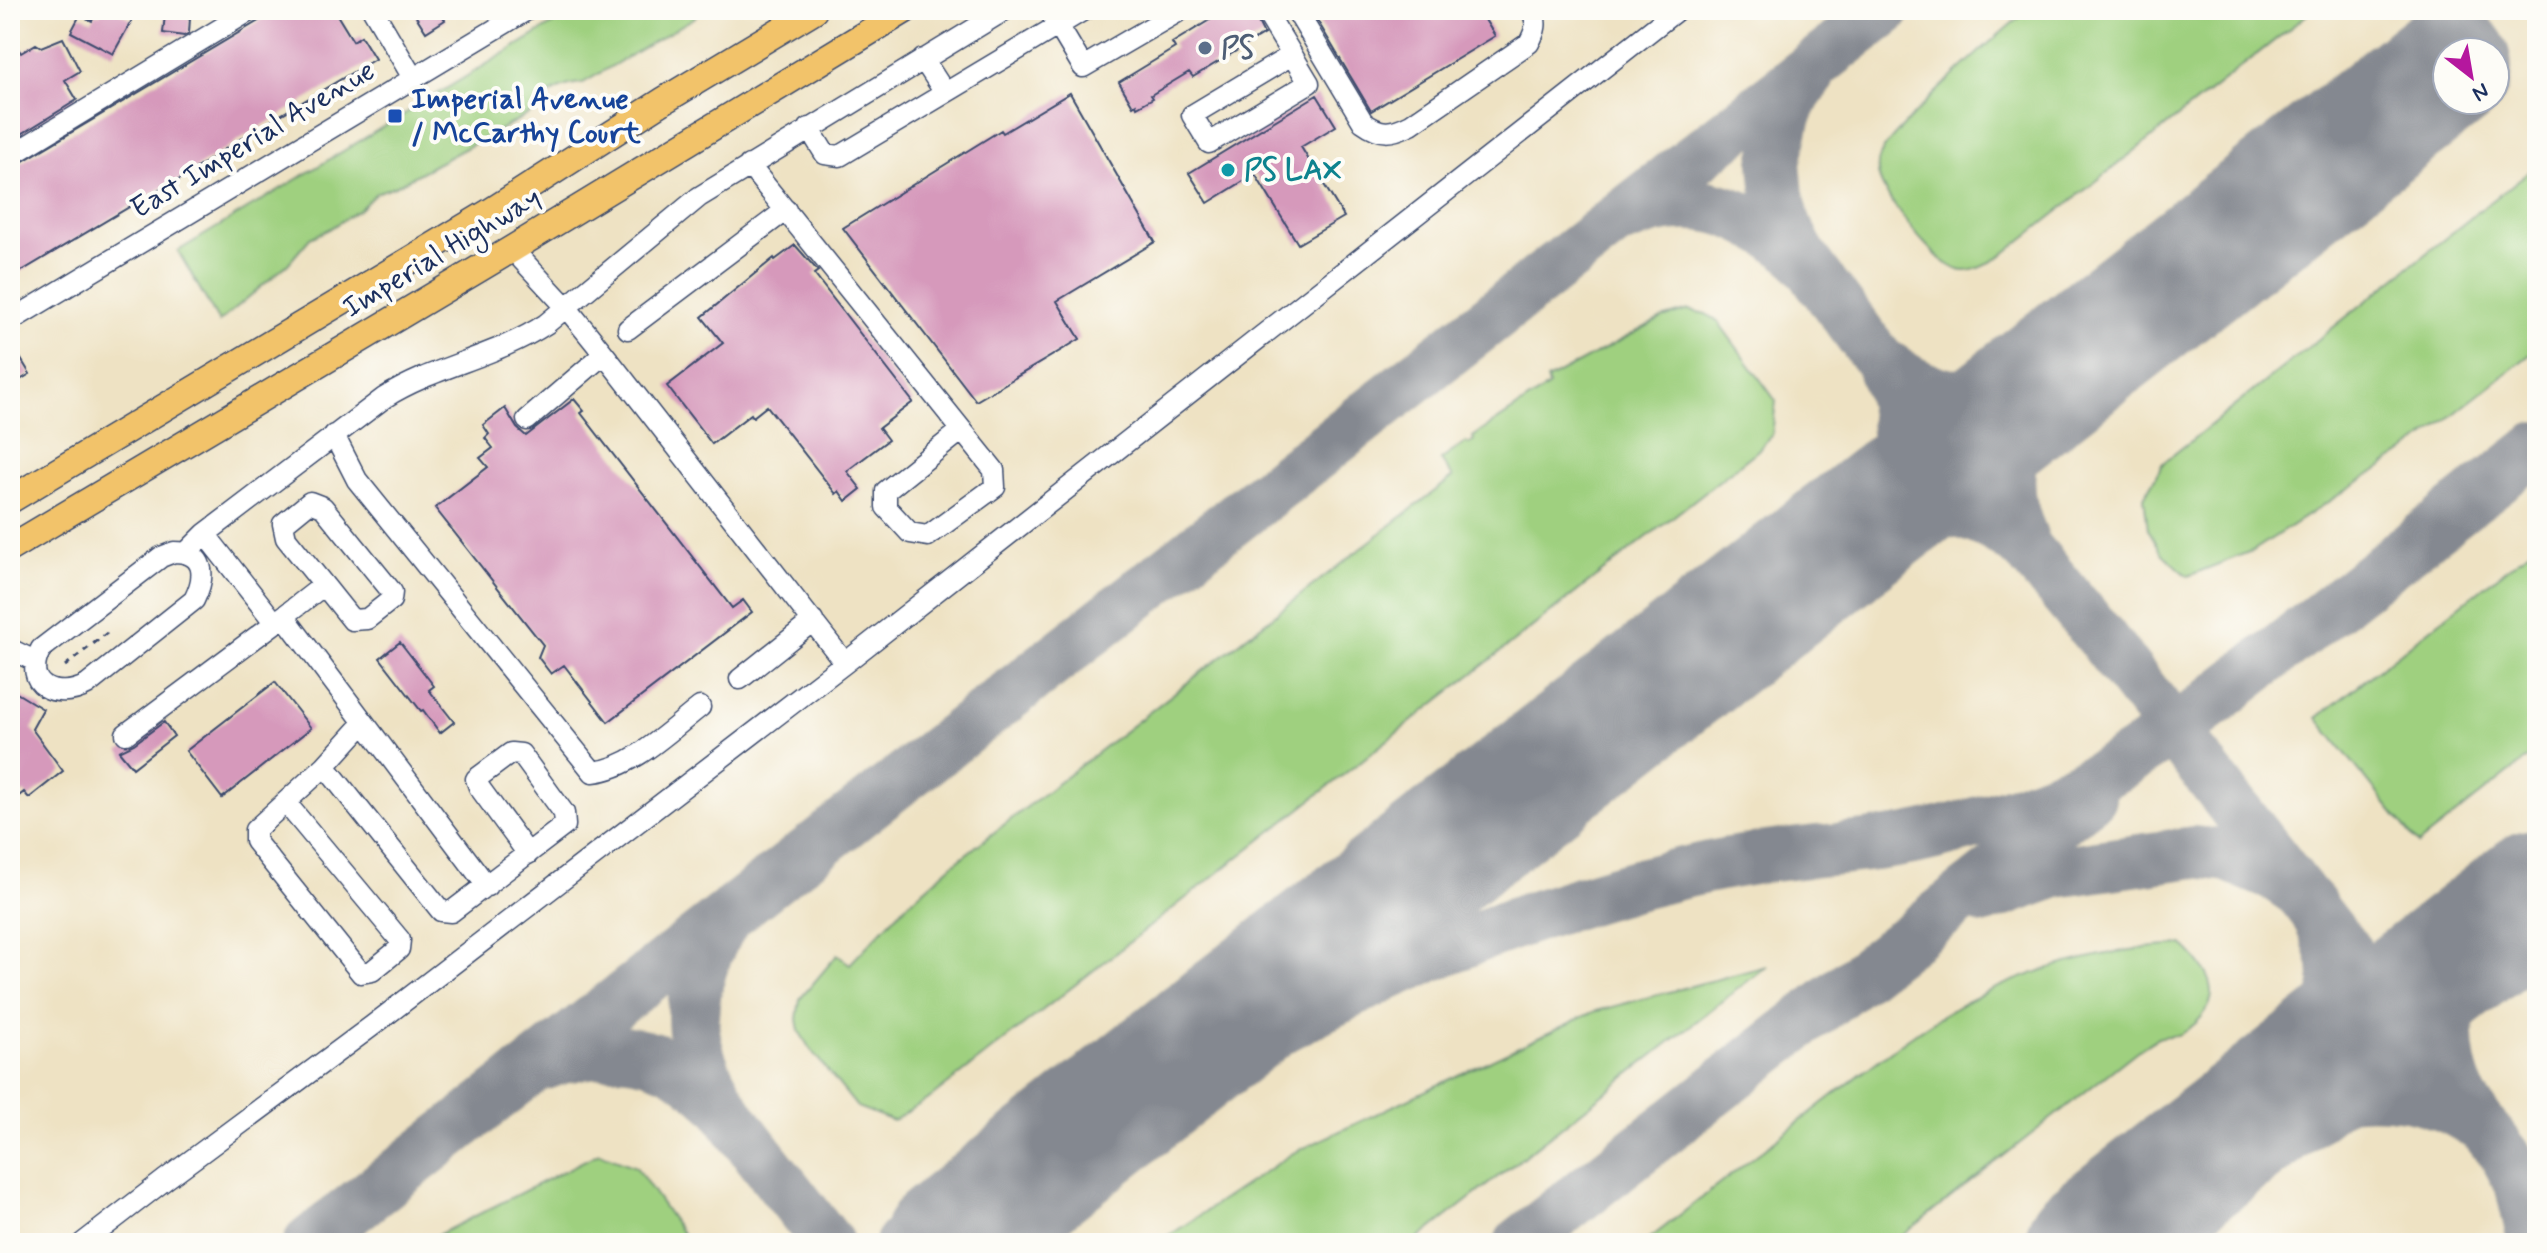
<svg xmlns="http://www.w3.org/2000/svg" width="2547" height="1253" viewBox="0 0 2547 1253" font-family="Mynerve,sans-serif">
<rect width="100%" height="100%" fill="#fdfcf7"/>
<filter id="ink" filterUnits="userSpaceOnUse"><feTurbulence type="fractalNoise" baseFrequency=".0125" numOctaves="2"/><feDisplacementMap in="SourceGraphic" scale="16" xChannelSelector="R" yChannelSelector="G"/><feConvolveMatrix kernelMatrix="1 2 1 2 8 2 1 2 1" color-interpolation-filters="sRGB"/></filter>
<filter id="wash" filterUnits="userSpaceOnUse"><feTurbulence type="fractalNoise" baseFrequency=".006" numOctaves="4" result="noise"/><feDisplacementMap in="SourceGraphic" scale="32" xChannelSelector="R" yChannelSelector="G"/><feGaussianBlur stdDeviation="1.8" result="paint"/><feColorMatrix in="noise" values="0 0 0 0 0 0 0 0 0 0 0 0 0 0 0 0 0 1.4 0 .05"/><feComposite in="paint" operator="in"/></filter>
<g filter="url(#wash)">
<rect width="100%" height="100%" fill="#eee2c3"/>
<!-- green -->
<path fill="#9fd07f" stroke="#5d806e" stroke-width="2" d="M576,10H702L694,18L583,83C560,85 546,93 533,112L397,185L376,193L360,209L329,229L310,238L288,264L219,322L178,251Z
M2028,10H2313L2004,254C1992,261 1978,271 1965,271C1941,272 1892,206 1882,185C1878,176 1876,165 1880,156C1887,141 1900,130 1911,118C1947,79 1987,44 2028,10Z
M2537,165V349L2408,450L2254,550L2188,576L2163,554L2148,529L2144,497L2163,463Z
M1689,310L1706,314L1719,323L1776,401L1772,435L1757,451L933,1096L893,1121L857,1107L810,1049L799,1031L797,1019L800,999L837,955L850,964L902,909L952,865L1453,477L1441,460L1466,442L1469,444L1474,440L1473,437L1549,386L1547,380L1662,318Z
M2537,545V751L2418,844L2317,718Z
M2183,945C2216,976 2227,1003 2183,1033C2176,1037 2166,1035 2158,1038C2151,1041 2144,1047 2137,1051L1893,1243H1644C1708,1193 1772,1143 1836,1093C1878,1061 1919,1027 1966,1002C2032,968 2109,948 2183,945Z
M1767,966L1413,1243H1158L1293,1153L1593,1012Z
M599,1153L636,1167L689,1243H422Z"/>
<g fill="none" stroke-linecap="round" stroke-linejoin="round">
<!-- taxiway -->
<path stroke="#848890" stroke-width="52" d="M1809,76L1796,94L1786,115L1775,163L1778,196L1786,226L1800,254L1876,356L2032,555L2103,640L2505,1155L2520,1183L2534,1243
M1623,219C1694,188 1743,210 1800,254
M1889,367C1941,408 2009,404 2060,364
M1842,535C1893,491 1912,433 1883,369
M2022,536C1998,485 2009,423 2050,384L2198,263
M1773,594C1854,537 1919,469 2018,542
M2168,737L2537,448
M1984,898L2056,872L2194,852L2228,856L2279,878L2298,891L2312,906L2325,931L2334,962L2336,994L2330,1025L2295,1083
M723,923C710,942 702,963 697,985C680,1054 721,1105 760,1156C783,1185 805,1214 828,1243
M545,1064C588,1047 644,1046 684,1073C696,1081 707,1091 718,1101
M2460,1093C2434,1028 2452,980 2493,928
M2204,1154C2221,1144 2239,1132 2257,1123C2325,1087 2413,1077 2478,1125
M1003,1198C1071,1160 1135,1114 1202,1073C1308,1010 1421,954 1539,915C1609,892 1681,870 1754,859C1814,849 1876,849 1935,834C1993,820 2054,801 2107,772C2137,755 2166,735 2195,716
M309,1243L1885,10
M901,1243L941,1234L988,1210
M1520,1243L2090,797"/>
<!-- runway -->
<path stroke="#848890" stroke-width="130" d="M947,1243L1251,1002L2447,68
M2090,1243L2537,894"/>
</g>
<g id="blocks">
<!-- building -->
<path fill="#d699bb" d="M102,10H115L132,20L113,54L71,32L80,15L92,21L96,13L99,15Z
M277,10H334L353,41L361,36L375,59L240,139L174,183L173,181L10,278V169Z
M412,10H439L445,20L426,32Z
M1226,10H1252L1264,34L1193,77L1189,72L1151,95L1153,98L1137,107L1136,104L1133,106L1119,82L1175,48L1172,43Z
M1311,10H1479L1495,36L1371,111Z
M165,15L190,18L189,33L184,36L163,33Z
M10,36L21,53L36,44L41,47L63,38L80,71L65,80L77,100L10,141Z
M1070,93L1155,242L1057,301L1080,339L976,401L843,228L1001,130L1003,133Z
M1317,95L1336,126L1301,147L1344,217L1298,244L1255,174L1208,203L1189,173Z
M795,245L818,271L814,274L913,402L879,428L888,440L847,471L861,489L846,501L839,491L836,494L767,406L753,417L751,414L712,444L667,386L723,343L702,317L774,258L775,260Z
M10,341L30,374L10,386Z
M574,399L584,411L581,413L732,608L743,600L752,612L608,722L564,665L551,674L538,657L543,645L435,508L488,467L480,458L493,448L485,438L489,434L483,425L505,408L517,428L526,436Z
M400,642L434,686L429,690L454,722L440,733L423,710L421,711L380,658Z
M275,682L311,728L222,798L186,751Z
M10,689L43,709L32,729L63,771L29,798L24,792L10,803Z
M164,722L174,736L133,768L119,751L134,744Z"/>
</g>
</g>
<g filter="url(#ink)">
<use href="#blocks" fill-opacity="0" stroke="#3b4a6d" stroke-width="2"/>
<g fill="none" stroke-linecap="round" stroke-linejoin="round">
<defs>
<path id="minor" d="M373,10L413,78
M1049,10L1083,67L1181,10
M1265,10L1309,83L1209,143L1192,115L1292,55
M1296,10L1363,122C1381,135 1391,134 1411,124L1529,43C1535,32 1539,22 1531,10
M923,59L945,93
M809,128L825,154L840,156L1084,10
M10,156L251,10
M749,165L994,470L995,487L928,536L910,533L886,507V491L962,430
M512,249L566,307L604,354L845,663
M10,321L527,10
M628,329L786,210
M527,420L604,354
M334,435L357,480L593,772C633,768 669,731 700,707
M174,552C206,552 206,576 194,600L87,685C57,701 21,686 41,649L161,557Z
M187,552L205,534L384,398C434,366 496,357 546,324L699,197L1005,10
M284,616L487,886
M275,623L324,585L286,538L283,524L310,502L323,507L392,592L391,600L367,619L352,620L324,585
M10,649L35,661
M740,679L813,621
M364,723L325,766L441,911L451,912L565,825L564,813L521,754L511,753L476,779L479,787L528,854
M126,734L275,623L205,534
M286,803L400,940L399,949L372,971L361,973L255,841V830L325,766
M83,1243L166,1179L372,1026L845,663L1677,10"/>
<path id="major" d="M10,500L490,212L663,101L814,10
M10,548L512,249L905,10"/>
</defs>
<!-- minor casing -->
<use href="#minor" stroke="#3b4a6d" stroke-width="23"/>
<!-- major casing -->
<use href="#major" stroke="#3b4a6d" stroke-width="29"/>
<!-- path -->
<path stroke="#3b4a6d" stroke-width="3" stroke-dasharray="6 6" stroke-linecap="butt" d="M65,666L107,633"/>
<!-- minor -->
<use href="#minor" stroke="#fff" stroke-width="20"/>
<!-- major -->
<use href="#major" stroke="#f2c36a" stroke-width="26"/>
</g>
</g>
<!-- markers -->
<circle fill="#5c6f8a" stroke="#fdfcf7" stroke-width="3" cx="1205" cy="48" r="8"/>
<rect fill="#1a4fb4" stroke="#fdfcf7" stroke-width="3" x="387" y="108" width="16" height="16" rx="4"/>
<circle fill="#0f9aa8" stroke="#fdfcf7" stroke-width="3" cx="1228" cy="170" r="8"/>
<g text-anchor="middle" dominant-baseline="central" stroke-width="8" stroke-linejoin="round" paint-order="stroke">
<!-- service labels -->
<g font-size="30" font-weight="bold" fill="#4e5e75" stroke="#fdfcf7" text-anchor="start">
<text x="1221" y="48">PS</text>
</g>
<!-- transit labels -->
<g font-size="30" font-weight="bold" fill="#164399" stroke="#fdfcf7" text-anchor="start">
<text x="411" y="99">Imperial Avenue<tspan x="411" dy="34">/ McCarthy Court</tspan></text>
</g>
<!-- street labels -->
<g font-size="30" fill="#1b2f5e" stroke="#fdfcf7">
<text transform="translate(253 140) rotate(-31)">East Imperial Avenue</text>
<text transform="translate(442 253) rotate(-31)">Imperial Highway</text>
</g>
<!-- culture labels -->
<g font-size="30" font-weight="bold" fill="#0d838f" stroke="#fdfcf7" text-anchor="start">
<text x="1244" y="170">PS LAX</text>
</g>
</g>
<!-- margin -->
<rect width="2547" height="1253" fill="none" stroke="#fdfcf7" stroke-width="40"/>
<!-- north arrow -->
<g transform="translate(2471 76) rotate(149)"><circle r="38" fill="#fdfcf7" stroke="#a3aaba" stroke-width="2"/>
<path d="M0-6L14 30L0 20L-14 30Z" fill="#b5179e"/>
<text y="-12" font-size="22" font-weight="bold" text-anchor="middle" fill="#1b2f5e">N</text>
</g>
</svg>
